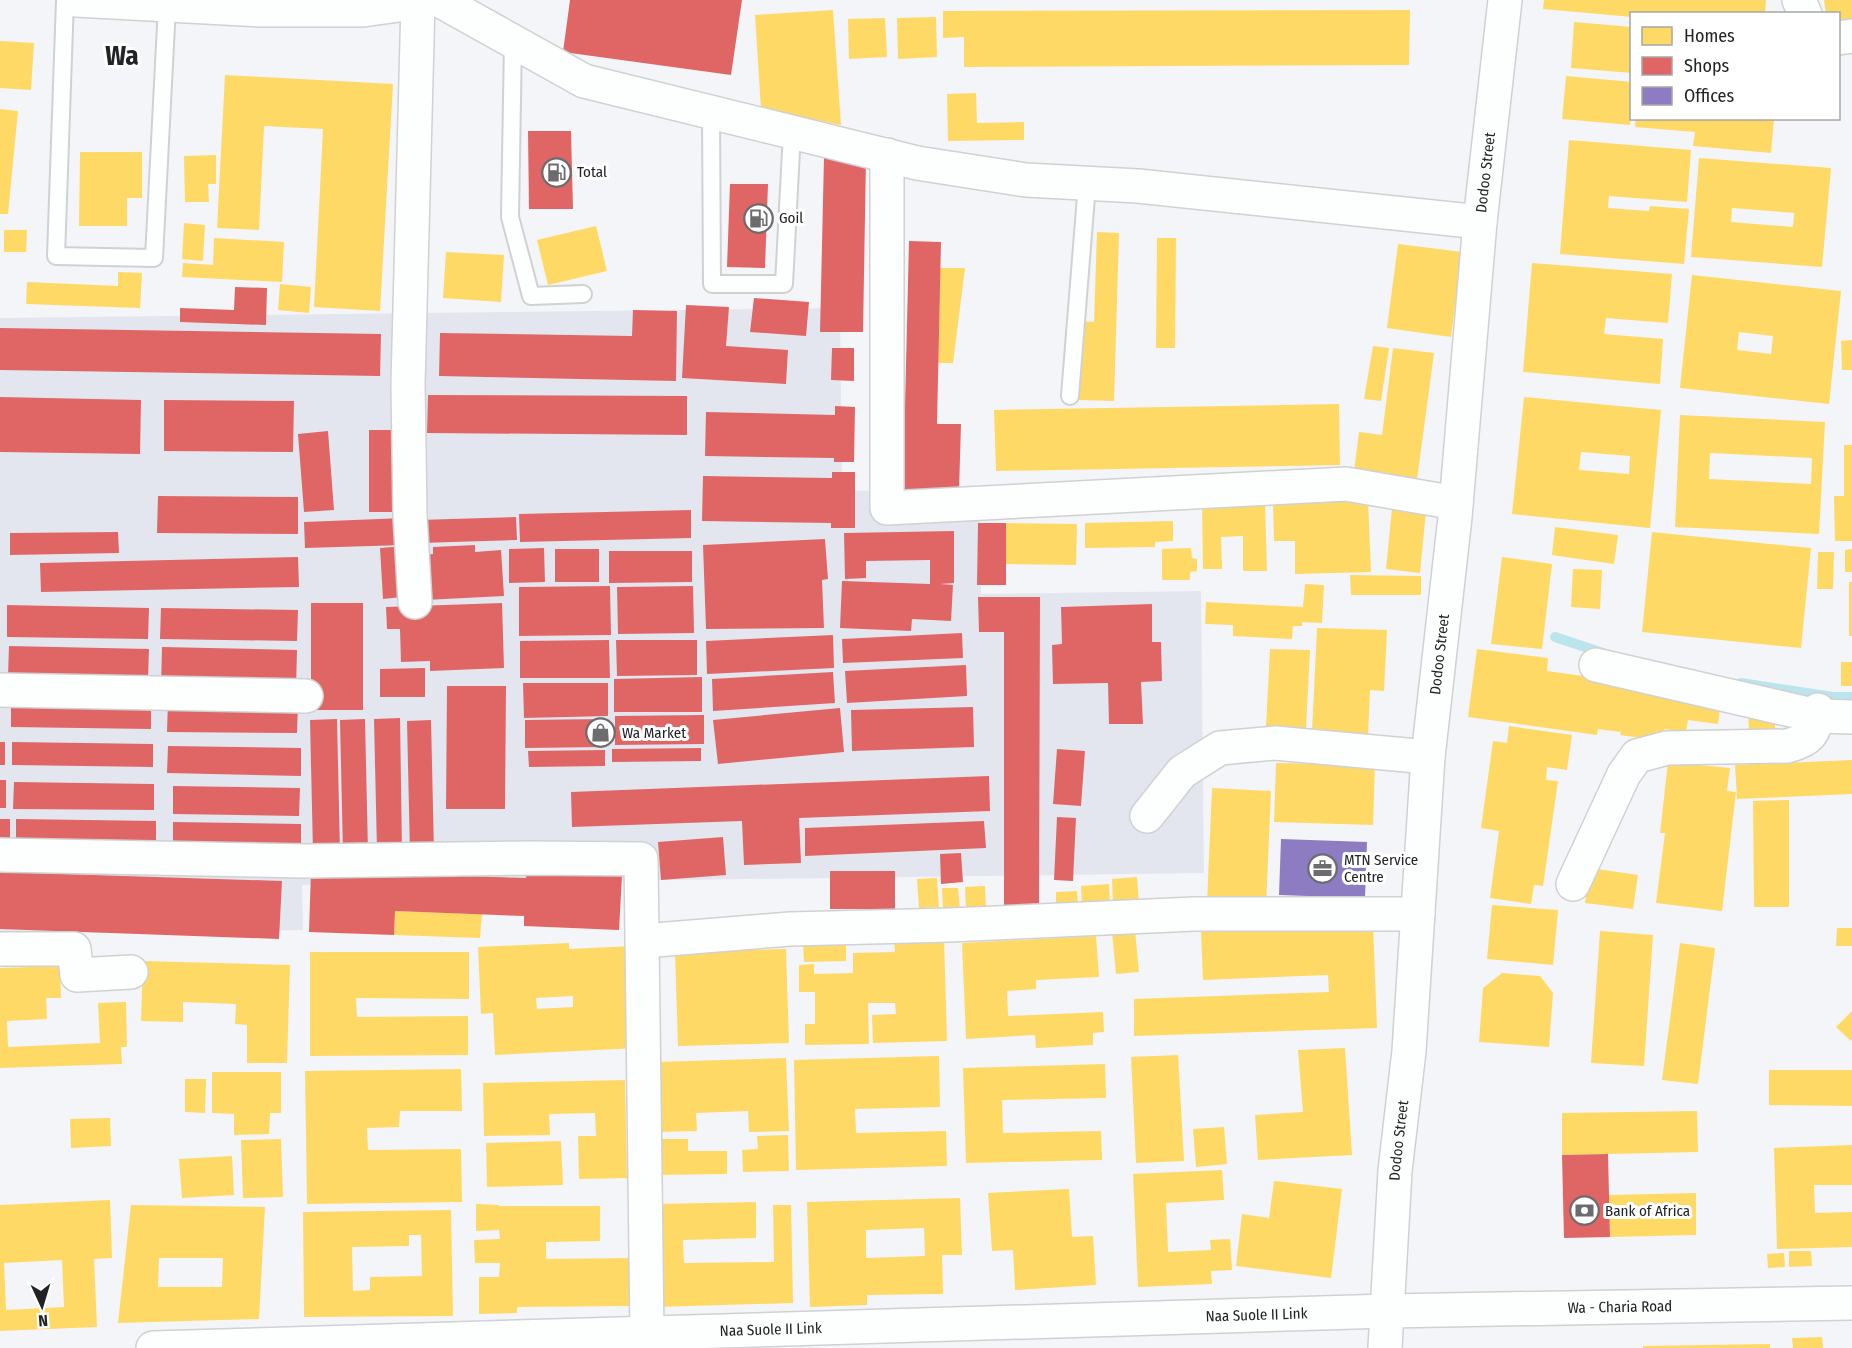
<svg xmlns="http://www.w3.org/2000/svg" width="1852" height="1348" viewBox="0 0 1852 1348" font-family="'Fira Sans Condensed',sans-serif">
<rect width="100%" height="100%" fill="#f4f5f8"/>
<!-- built -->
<path fill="#e3e6ef" d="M840,308L842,491L980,489L981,594L1201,591L1204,873L302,885L303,930L0,934V318Z"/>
<!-- homes -->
<path fill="#ffd966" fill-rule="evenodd" d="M1544,0H1766L1765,14H1632V17L1543,9Z
M1824,0H1852V19L1839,21V14H1826Z
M833,10L841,125L761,109L755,15Z
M1410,10L1409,65L964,67V37L943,38V11Z
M936,17L937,57L898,59L897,18Z
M885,18L887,57L849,59L848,19Z
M1574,22L1632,27V73L1571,68Z
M0,41L34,43L31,90L0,88Z
M225,75L393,84L380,311L314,307L323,129L264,126L259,230L217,228Z
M1566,76L1632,82L1630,125L1562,119Z
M976,93L977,123L1024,122V140L948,141L947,94Z
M0,109L18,111L8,214H0Z
M1636,118H1774L1771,153L1693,146L1695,132L1635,127Z
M1569,140L1691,150L1687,202L1609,196L1608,208L1649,211L1650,206L1689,209L1684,264L1560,254Z
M80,152H142V198H127V226H79Z
M216,155V184H208L209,202H185L184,156Z
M1699,158L1831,168L1822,267L1691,257ZM1732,208L1794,213L1793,227L1731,222Z
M184,223L205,225L203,261L182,259Z
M596,226L607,271L548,285L537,240Z
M4,230H27L26,252H4Z
M1097,232L1119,233L1114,401L1077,400L1080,321L1094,322Z
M214,238L284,242L282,282L182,277L183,263L213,265Z
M1157,238H1176L1175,348H1156Z
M1398,244L1462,252L1451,337L1387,328Z
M446,252L504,255L501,302L443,298Z
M1532,263L1672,274L1668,323L1606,318L1604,334L1663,339L1660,384L1523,372Z
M940,268H965L953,363H938Z
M118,272L142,273L140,308L26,304L27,282L118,286Z
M1692,275L1841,291L1829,404L1680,388ZM1739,332L1773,336L1771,354L1737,350Z
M280,284L311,287L309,313L278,310Z
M1852,340V370H1842L1841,341Z
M1373,346L1389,348L1381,401L1364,399Z
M1393,348L1434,353L1416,487L1353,479L1359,432L1382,435Z
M1524,397L1661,410L1650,528L1512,514ZM1581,452L1630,456L1629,474L1579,470Z
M1339,404L1340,465L996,471L994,410Z
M1680,415L1825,422L1819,534L1675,527ZM1710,453L1812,458L1811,484L1709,479Z
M1844,445H1852V541H1835L1834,496H1844Z
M1368,500L1371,572L1295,574V541H1274L1273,502Z
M1265,502L1267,571H1243V536L1221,537L1222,569H1203L1202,503Z
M1392,508L1426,511L1420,573L1386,569Z
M1173,521V541L1155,542V547L1085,548V523Z
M1006,523L1077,524L1076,565L1006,564Z
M1555,527L1618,535L1614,564L1552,555Z
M1652,532L1811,548L1801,648L1642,632Z
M1191,548L1192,558L1197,559V571L1190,572V580H1162V549Z
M1852,549V572H1845V550Z
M1818,552H1834L1833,589H1817Z
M1502,557L1552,564L1542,649L1491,644Z
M1573,569L1602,570L1600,609L1571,607Z
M1350,575L1421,576V595H1351Z
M1849,582H1852V636H1849Z
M1305,584L1324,585L1322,623L1302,622V626H1293L1292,639L1233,636V625L1205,624L1206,602L1303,607Z
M1317,628L1387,630L1384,691L1370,690L1368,735L1312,732Z
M1270,649L1310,650L1306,729L1266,727Z
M1477,649L1548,658L1547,671L1605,679L1721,701L1718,724L1688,720L1686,732L1664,729L1662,741L1620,735L1621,732L1598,729L1597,735L1468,717Z
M1841,662H1852V686H1841Z
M1748,709H1775V731L1749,732Z
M1509,726L1572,735L1567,770L1547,767L1546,780L1558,781L1543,886L1534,885L1531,904L1490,898L1499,831L1481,828L1493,741L1507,743Z
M1852,760V794L1737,799L1735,765Z
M1668,762L1730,768L1727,791L1736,792L1722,911L1656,903L1665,833H1660Z
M1276,763L1375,765L1373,825L1274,822Z
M1212,788L1271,791L1266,906L1207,903Z
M1789,800V907H1754L1753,801Z
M1590,868L1638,875L1633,909L1585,903Z
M1137,877L1139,903L1113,905L1112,879Z
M937,878L939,907L919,908L917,879Z
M1109,884L1110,904L1082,905L1081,886Z
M985,886L986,909L966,910L965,887Z
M942,888H958L960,909L943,910Z
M1077,891L1078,904L1056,906V892Z
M1492,905L1558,910L1553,965L1487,959Z
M395,911L482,914L480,938L394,935Z
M1134,920L1139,972L1116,974L1111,922Z
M1373,924L1377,1028L1134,1036V999L1329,992L1328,975L1203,980L1201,931Z
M1837,928H1852V946H1836Z
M1600,931L1653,935L1644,1066L1591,1063Z
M1096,936L1099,977L1036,980V989L1007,991L1008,1016L1103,1012L1104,1032L1093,1033V1045L1036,1048L1035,1035L966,1039L962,943Z
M944,938L947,1041L873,1043L872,1015L896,1014L895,1003H868L869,1044L805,1045V1024H815V992H799V965L814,964V974L853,973V953L895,952L894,939Z
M569,943V949L633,946L638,1048L495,1055L493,1013L481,1014L478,947ZM573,996V1007L537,1009L536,998Z
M846,943V961L804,962L803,944Z
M1680,943L1715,948L1698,1084L1662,1080Z
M786,949L789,1043L678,1046L675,952Z
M310,952H469V999L356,998L357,1017L468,1016V1055L310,1056Z
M143,961L290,965L287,1063H247V1025L235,1024L236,1004L183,1002V1022L141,1021Z
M60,966L61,998H46L47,1019L7,1021L8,1047L100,1043L98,1003L126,1002L127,1047H121L122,1064L0,1068V968Z
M1502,973L1540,976L1553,993L1549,1047L1479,1042L1483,988Z
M1852,1011V1039L1851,1041L1836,1027Z
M1345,1048L1352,1155L1258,1160L1255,1115L1303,1112L1298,1050Z
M1178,1055L1184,1161L1136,1163L1131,1057Z
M939,1056L940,1107L855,1109L856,1133L946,1131L947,1166L796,1170L794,1060Z
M786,1058L789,1131L749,1132L748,1111L696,1113L697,1131L658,1132L655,1062Z
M1105,1064L1106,1098L1002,1100L1003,1133L1101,1131L1102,1160L966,1163L963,1068Z
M461,1069L462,1111H400L399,1127L367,1128L368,1150L461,1149L462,1202L307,1204L305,1071Z
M1769,1070H1852V1106L1769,1105Z
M212,1072H281V1113H270L269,1134L234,1135V1114L212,1113Z
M185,1079H206L205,1113L185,1112Z
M625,1080L627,1178L579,1179L578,1136H596L595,1113L549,1114L550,1135L484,1136L483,1083Z
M1697,1111L1698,1152L1562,1155V1113Z
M110,1118L111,1146L71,1148L70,1119Z
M1224,1127L1227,1164L1196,1167L1193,1129Z
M788,1135L789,1171L743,1172L742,1150L758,1149L757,1136Z
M281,1139L283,1197L243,1198L241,1140Z
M652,1139H688V1151H727V1174L653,1175Z
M561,1141L563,1185L487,1187L486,1143Z
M1852,1145V1185H1814L1815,1213L1852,1212V1247L1777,1249L1774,1148Z
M232,1156L234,1195L182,1198L179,1159Z
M1222,1170L1224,1200L1166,1203L1168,1252L1211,1250L1210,1240L1230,1239L1232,1270L1211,1271L1212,1284L1138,1287L1133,1174Z
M1274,1181L1342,1189L1331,1278L1236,1266L1242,1214L1269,1218Z
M1069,1189L1072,1237L1093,1236L1096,1285L1015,1290L1013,1250L992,1251L988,1193Z
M1696,1193V1235L1610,1237L1609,1195Z
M960,1198L962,1255H942L943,1294L867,1295V1305L810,1307L807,1202ZM924,1228L925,1256L866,1258V1230Z
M110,1200L112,1258L94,1259L97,1327L0,1331V1205ZM62,1260L64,1307L6,1310L4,1263Z
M756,1202V1238L683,1240L684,1263L774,1262L773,1205H791L793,1303L657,1307L655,1204Z
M476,1204L499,1205V1206H600V1241L546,1242V1259L629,1258L630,1306L517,1307V1313L479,1314V1277H499L500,1263H475L474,1240L500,1239L499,1230L476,1231Z
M131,1205L265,1207L259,1319L118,1323ZM159,1258H223L222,1287H158Z
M451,1210L453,1316L304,1317L303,1212ZM409,1235H421L422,1276L370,1277V1290L353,1291L352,1247L409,1246Z
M1789,1251H1811L1812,1266L1789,1267Z
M1784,1253L1785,1267L1768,1268L1767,1254Z
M1822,1337L1823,1348H1793L1792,1338Z
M1770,1344V1348H1643V1346Z"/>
<!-- shops -->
<path fill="#e06666" d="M570,0H742L731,75L563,52Z
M528,131H571L573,209H529Z
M824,157L866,158L863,332H820Z
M730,184H768L765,268L727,267Z
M909,241L941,242L937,424H961L959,491L903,490Z
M235,287L267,288L266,325L180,322V308L234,310Z
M754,298L809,302L806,336L750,332Z
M686,305L729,307L726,346L788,350L786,384L682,378Z
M633,310L677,311L676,381L439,376L440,333L632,336Z
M0,328L381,334L380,376L0,370Z
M832,348H854V381L831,380Z
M428,395L687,396V435L427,433Z
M0,397L141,400L140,454L0,452Z
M164,400L294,401L293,452L164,451Z
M835,406L855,407L854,462H834V458L705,456L706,412L835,415Z
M369,430H402V512H369Z
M328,431L334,510L304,512L298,434Z
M832,472H855V528H831V523L702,521L703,476L832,478Z
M158,496L298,497V534L157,533Z
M691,510V538L520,542L519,514Z
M516,517L517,540L420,543L419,520Z
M404,518V545L305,548L304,522Z
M978,523H1006V585H977Z
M954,531V583L940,584L953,585L951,621L912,619L911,631L840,628L842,581L930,584V560L866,561V578L845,579L844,533Z
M118,532L119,553L10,555V533Z
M825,539L828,579L822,580L824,628L706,629L703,545Z
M475,545V552L501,550L504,596L425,600L422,555L433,554V547Z
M407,546L402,597L383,599L380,548Z
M544,548L545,582L509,583V549Z
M555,549H599V582H555Z
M609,551H692V582L609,583Z
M298,557L299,587L41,592L40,563Z
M610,586L611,635L519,636V587Z
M693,586L694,633L618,634L617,587Z
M978,597H1040L1039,908H1004V632H979Z
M311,603H363V710H311Z
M502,603L504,668L430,671V661L401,662L400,629H387L386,607Z
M1152,604V642H1161L1162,681L1141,682L1143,724H1109L1108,683L1053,684L1052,645L1062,644L1061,607Z
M7,605L149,608L148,639L7,637Z
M161,608L298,610L297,641L160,639Z
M962,633L963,658L843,663L842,639Z
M833,635L834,668L707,674L706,641Z
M609,640L610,678H520V641Z
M616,640H697V675L617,676Z
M9,646L149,649L148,679L8,677Z
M162,647L297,650L296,689L161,687Z
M966,665L967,696L847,703L845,671Z
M425,668V697H380V669Z
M833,672L835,703L713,711L712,679Z
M702,677V712H614V679Z
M523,683H608V716L524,718Z
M447,686H506L505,809H446Z
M168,701L298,703L297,733L167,732Z
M11,702L151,704V729L11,727Z
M973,707L974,747L852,751L851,710Z
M840,708L844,752L718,764L713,720Z
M704,715V744L615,745V716Z
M400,718L402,851H377L374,719Z
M337,719L340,852H313L310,720Z
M365,719L368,852L343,853L340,720Z
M605,719L606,747L525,748V720Z
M431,720L434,852L410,853L407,721Z
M0,742H5V765H0Z
M12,742L153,744V767L12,765Z
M168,746L301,748V776L167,773Z
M701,748V761L612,762V749Z
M1057,749L1085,751L1081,806L1053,804Z
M605,750V766L529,767L528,751Z
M989,776L990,811L799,818L801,863L744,865L742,821L572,827L571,792Z
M0,780H6V808H0Z
M14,782L154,784V810L13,809Z
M173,786L300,788L299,816L173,814Z
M1057,817L1076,818L1073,881L1054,880Z
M0,819H10V844H0Z
M16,819L156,821V847L16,845Z
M984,821L986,848L805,856V828Z
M173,822L301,824V848L173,846Z
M723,837L726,875L661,880L658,842Z
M961,853L963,882L941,884L940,854Z
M311,871L526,878L527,872L622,876L619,930L524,926V916L395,911L394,935L309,932Z
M830,871H895V909H830Z
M0,872L282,881L279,939L0,929Z
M1608,1154L1610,1237L1564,1238L1562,1155Z"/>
<!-- offices -->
<path fill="#8e7cc3" d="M1281,839L1367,842L1365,898L1279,895Z"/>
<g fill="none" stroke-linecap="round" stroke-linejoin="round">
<!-- stream -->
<path stroke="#bbe5ed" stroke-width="10" d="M1555,637L1603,653
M1741,683L1833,697H1852"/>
<defs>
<path id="service" d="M65,0L56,256L154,258L167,6
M513,41L510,217L531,296L583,294
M711,112L712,284H784L792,132
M1070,396L1087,184"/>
<g id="minor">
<path d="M439,0L584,81L917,163L1026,180L1138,186L1480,222"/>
<path d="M1799,0L1805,14"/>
<path d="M1838,38L1852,36"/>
<path d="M887,155V508L1346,484L1456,503"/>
<path d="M415,602L410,515L408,384L418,2"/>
<path d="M1596,665L1817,716L1852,717"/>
<path d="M0,690L306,696"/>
<path d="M1147,816L1182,772L1220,748L1275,743L1428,757"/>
<path d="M0,855L307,861L532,858L641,859L647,1334"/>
<path d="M1573,884L1624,774L1637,756L1667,748L1787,746C1810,740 1815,734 1818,710"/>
<path d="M643,941L790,929L950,925L1194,914H1418"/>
<path d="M0,949H74L77,975L131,972"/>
<path id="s1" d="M153,1348L1388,1311"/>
</g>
<g id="tertiary">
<path id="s2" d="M1388,1311L1852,1303"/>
<path id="s3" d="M1385,1348L1395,1171L1409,1051L1428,757L1455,517L1480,222L1505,0"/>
</g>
<path id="primary" d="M76,0L261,10H363L434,0"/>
</defs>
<!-- service casing -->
<use href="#service" stroke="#d0d1d2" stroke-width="20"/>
<!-- minor casing -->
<use href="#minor" stroke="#d0d1d2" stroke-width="36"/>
<!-- tertiary casing -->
<use href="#tertiary" stroke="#d0d1d2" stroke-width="36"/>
<!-- primary casing -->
<use href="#primary" stroke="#d0d1d2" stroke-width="36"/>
<!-- service -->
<use href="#service" stroke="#fdfefe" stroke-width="16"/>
<!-- minor -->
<use href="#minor" stroke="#fdfefe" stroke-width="33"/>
<!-- tertiary -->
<use href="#tertiary" stroke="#fdfefe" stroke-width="33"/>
<!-- primary -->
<use href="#primary" stroke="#fdfefe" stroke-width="33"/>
</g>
<!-- icons -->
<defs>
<symbol id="fuel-ring" viewBox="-11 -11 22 22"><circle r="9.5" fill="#fff" stroke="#6c6c6f" stroke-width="1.5"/><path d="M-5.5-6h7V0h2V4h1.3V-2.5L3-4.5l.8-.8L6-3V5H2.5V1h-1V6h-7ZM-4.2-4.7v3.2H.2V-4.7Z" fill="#6c6c6f"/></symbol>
<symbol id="shop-ring" viewBox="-11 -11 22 22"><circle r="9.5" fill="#fff" stroke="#6c6c6f" stroke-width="1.5"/><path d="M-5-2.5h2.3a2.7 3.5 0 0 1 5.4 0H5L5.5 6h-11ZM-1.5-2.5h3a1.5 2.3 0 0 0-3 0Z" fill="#6c6c6f"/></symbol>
<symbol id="office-ring" viewBox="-11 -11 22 22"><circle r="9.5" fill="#fff" stroke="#6c6c6f" stroke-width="1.5"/><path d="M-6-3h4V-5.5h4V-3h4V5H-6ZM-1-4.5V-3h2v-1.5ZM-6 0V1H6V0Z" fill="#6c6c6f"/></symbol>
<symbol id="bank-ring" viewBox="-11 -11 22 22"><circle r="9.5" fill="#fff" stroke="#6c6c6f" stroke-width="1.5"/><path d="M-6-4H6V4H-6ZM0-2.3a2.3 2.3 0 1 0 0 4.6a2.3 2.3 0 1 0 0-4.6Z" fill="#6c6c6f"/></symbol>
</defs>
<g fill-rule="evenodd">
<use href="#fuel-ring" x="540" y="156" width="33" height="33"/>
<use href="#fuel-ring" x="742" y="202" width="33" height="33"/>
<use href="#shop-ring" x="584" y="716" width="33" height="33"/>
<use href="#office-ring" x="1306" y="852" width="33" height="33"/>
<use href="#bank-ring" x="1568" y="1194" width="33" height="33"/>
</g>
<g text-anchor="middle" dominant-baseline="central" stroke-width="6" stroke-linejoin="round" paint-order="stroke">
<!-- street labels -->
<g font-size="15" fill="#222325" stroke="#fff">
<text stroke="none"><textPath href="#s3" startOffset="1180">Dodoo Street</textPath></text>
<text stroke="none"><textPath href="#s3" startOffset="696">Dodoo Street</textPath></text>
<text stroke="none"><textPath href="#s3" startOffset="208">Dodoo Street</textPath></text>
<text stroke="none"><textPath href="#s2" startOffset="232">Wa - Charia Road</textPath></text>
<text stroke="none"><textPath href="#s1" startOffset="1104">Naa Suole II Link</textPath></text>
<text stroke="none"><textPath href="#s1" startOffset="618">Naa Suole II Link</textPath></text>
</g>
<!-- poi labels -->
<g font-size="15" fill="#222325" stroke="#fff" text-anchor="start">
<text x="577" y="172">Total</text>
<text x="779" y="218">Goil</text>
<text x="622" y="733">Wa Market</text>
<text x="1344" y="860">MTN Service<tspan x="1344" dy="17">Centre</tspan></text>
<text x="1605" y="1211">Bank of Africa</text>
</g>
<!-- town labels -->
<g font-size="27" font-weight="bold" fill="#222325" stroke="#fff">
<text x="122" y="56">Wa</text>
</g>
</g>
<!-- legend -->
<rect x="1630" y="12" width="210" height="108" fill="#ffffff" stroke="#a7a7a8" stroke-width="1.5"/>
<rect x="1642" y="27" width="30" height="18" fill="#ffd966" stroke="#a7a7a8" stroke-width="1.5"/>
<text x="1684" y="42" font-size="18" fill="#222325">Homes</text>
<rect x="1642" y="57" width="30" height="18" fill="#e06666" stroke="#a7a7a8" stroke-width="1.5"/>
<text x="1684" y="72" font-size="18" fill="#222325">Shops</text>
<rect x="1642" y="87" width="30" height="18" fill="#8e7cc3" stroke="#a7a7a8" stroke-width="1.5"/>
<text x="1684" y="102" font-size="18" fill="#222325">Offices</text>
<!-- north arrow -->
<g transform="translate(42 1306) rotate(176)" stroke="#ffffff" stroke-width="4.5" paint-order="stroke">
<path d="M0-4.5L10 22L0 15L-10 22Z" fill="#222325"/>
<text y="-9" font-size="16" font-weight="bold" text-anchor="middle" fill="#222325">N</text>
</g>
</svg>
